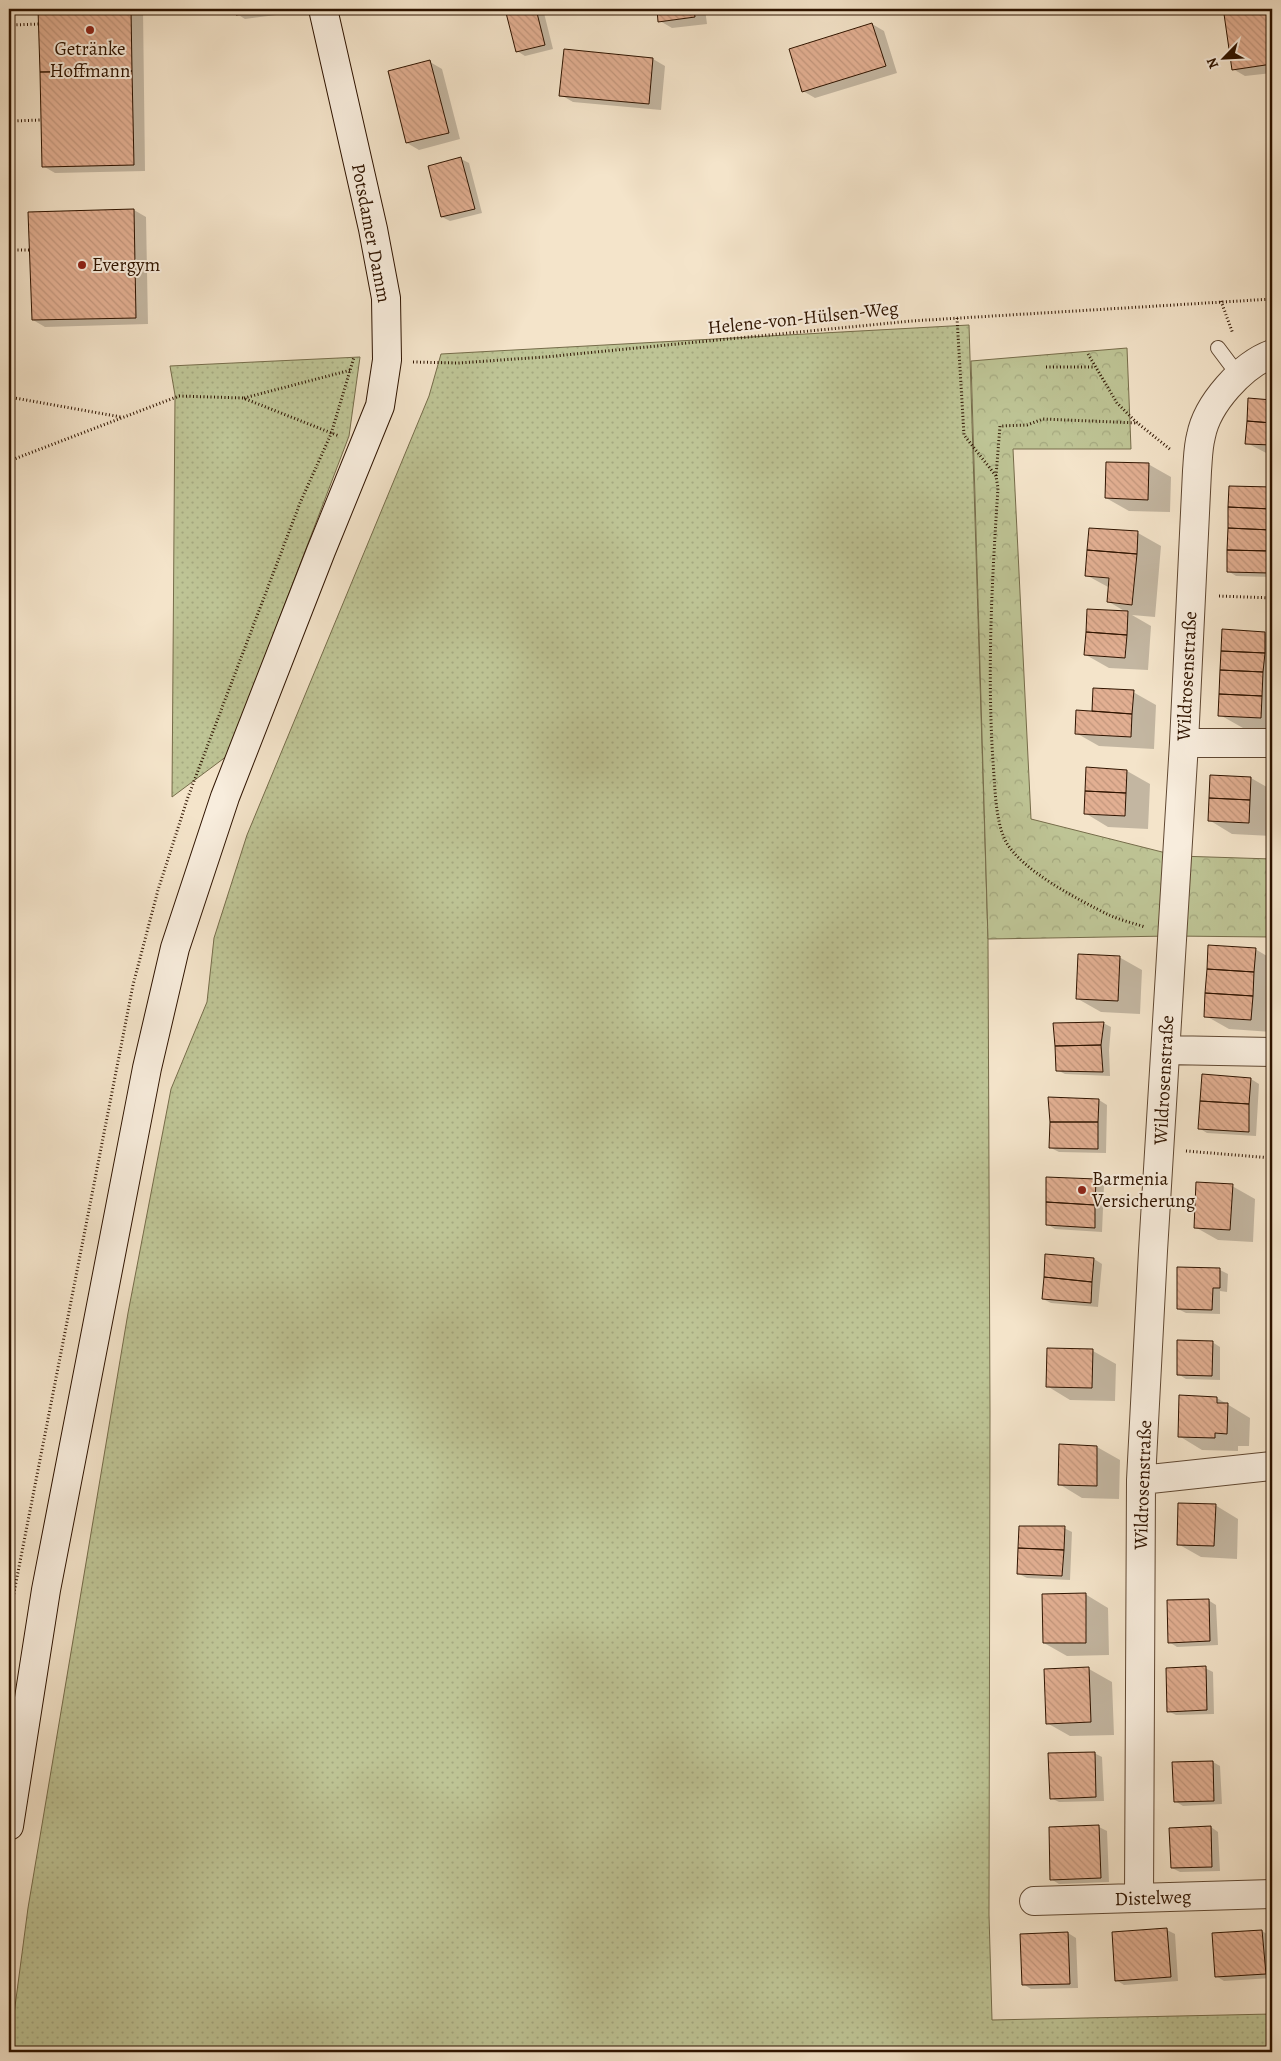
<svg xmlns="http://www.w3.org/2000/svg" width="1281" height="2061" viewBox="0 0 1281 2061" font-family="Alegreya,serif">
<defs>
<pattern id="grass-dots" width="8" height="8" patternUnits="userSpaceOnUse" patternTransform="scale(1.25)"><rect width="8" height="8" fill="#bec495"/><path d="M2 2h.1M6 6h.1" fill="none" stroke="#a4a87f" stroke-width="1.8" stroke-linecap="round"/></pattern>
<pattern id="park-crowns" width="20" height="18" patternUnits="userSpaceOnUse" patternTransform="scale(1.25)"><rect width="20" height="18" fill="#bec495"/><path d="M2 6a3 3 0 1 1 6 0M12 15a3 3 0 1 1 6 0" fill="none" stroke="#a4a87f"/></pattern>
<pattern id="building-back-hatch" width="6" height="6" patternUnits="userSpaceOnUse" patternTransform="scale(1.25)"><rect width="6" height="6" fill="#e2af92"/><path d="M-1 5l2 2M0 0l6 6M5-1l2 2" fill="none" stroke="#c2967c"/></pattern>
</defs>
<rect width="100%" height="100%" fill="#f4e4ca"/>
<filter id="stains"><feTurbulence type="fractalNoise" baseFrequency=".004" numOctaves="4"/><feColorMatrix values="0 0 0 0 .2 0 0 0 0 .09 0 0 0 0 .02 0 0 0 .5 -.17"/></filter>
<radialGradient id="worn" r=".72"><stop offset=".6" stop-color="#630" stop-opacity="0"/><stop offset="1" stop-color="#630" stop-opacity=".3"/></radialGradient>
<!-- grass -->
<path fill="url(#grass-dots)" stroke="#766c4a" d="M969,325L988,939L990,1413L989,1915L992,2020L1272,2014V2052H9L28,1908L128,1313L171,1089L207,1002L214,938L247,835L429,396L441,354Z
M360,357L349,436L227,756L172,797L175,395L170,366Z"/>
<!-- park -->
<path fill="url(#park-crowns)" stroke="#766c4a" d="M1127,348L1131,449H1013L1031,819L1178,856L1272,859V937L1171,936L988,939L971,361Z"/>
<!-- shadow -->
<path fill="#0003" d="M39,9H143L145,171L55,173L43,166Z
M237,9H284V14L245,19L237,14Z
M507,9H543L553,49L525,56L517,51Z
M658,9H705L707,24L672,28L660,21Z
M734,9H752L738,11Z
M1272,9V73L1245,76L1233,69L1225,15Z
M872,24L884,31L897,73L815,98L803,91Z
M653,59L665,66L661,110L573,102L561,95Z
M430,62L442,69L460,139L419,150L407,143Z
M461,159L469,163L482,213L450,221L442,217Z
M134,210L146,217L148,324L45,327L33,320Z
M1249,400L1272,401V456L1247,443Z
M1148,464L1171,477L1170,512L1129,511L1106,498Z
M1271,488L1272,577L1236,576L1228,571Z
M1090,529L1138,533L1161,546L1155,617L1132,615L1151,626L1148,670L1109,668L1086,655L1128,613L1109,602L1110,588L1086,575Z
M1265,633L1272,637V730L1243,728L1220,715Z
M1094,689L1133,692L1156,705L1154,749L1099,746L1076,733L1093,712Z
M1088,769L1127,771L1150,784L1148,829L1108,827L1085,813Z
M1212,776L1251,778L1272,790V836L1232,834L1209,820Z
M1255,949L1272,959V1032L1229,1029L1206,1016Z
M1119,957L1142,970L1140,1014L1101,1012L1078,999Z
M1103,1023L1111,1027L1109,1050L1110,1076L1065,1074L1057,1070Z
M1251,1079L1259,1084L1256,1136L1207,1133L1199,1128Z
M1099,1100L1107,1105L1106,1153L1059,1152L1051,1148Z
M1096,1180L1104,1185L1102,1232L1055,1229L1047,1224Z
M1232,1186L1255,1199L1253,1242L1218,1240L1195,1227Z
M1046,1255L1094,1259L1102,1264L1098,1307L1051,1303L1043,1299Z
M1220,1270L1228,1274L1227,1292L1220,1291V1314L1186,1313L1178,1309Z
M1212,1342L1220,1347V1380L1186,1379L1178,1374Z
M1093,1351L1116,1364L1115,1401L1070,1400L1047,1386Z
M1217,1398L1250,1418L1249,1446H1238V1451L1202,1450L1179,1436Z
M1061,1446L1097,1447L1120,1460L1119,1499L1082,1498L1059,1484Z
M1215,1505L1238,1519L1237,1559L1201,1557L1178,1544Z
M1064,1528L1072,1532L1070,1580L1027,1578L1019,1574Z
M1085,1594L1108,1608L1109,1655L1067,1656L1044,1643Z
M1208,1600L1216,1605L1218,1645L1177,1647L1169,1642Z
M1205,1668L1213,1672L1214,1714L1176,1715L1168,1711Z
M1089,1669L1112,1682L1114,1735L1070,1736L1047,1723Z
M1094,1753L1102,1757L1104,1801L1059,1802L1051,1798Z
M1213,1762L1220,1766L1222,1804L1183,1806L1175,1801Z
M1099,1827L1107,1831L1109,1882L1059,1884L1051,1879L1050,1828Z
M1211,1827L1218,1832L1220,1871L1180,1872L1172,1868Z
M1167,1930L1175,1934L1178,1981L1124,1985L1116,1980Z
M1262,1931L1270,1936L1272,1978L1224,1981L1216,1976L1213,1935Z
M1068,1933L1076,1938L1078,1988L1031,1989L1023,1984L1021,1935Z"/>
<!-- building -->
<path fill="url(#building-back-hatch)" stroke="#2f1400" d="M38,9H131L132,71L40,72Z
M235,9H277V10L236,15Z
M505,9H536L545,45L516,52Z
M657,9H694L695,17L658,22Z
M1259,9H1272V64L1232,70L1224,14Z
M872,23L886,66L802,92L789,49Z
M564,49L653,58L649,104L559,96Z
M430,60L449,133L406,143L388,71Z
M132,71L134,165L42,167L40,72Z
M461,157L475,209L441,217L428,166Z
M134,209L136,318L32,320L28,212Z
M1248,398L1272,400V423L1247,421Z
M1247,421L1272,423V445L1245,444Z
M1106,462L1149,463L1148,500L1105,498Z
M1229,486L1272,487L1271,509L1228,507Z
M1228,507L1271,509V530L1228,528Z
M1089,528L1138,531L1137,554L1087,550Z
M1228,528L1271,530L1270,551L1227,550Z
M1087,550L1137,554L1132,605L1107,602L1109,578L1085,576Z
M1227,550L1270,551L1269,573L1227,572Z
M1087,609L1128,611L1127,635L1086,632Z
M1222,629L1265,632V653L1221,651Z
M1086,632L1127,635L1125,658L1084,655Z
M1221,651L1265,653L1263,672L1220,670Z
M1220,670L1263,672L1262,696L1219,694Z
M1093,688L1134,690L1132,714L1092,711Z
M1219,694L1262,696L1261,718L1218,716Z
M1076,710L1132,714L1131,737L1075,734Z
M1086,767L1127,770L1126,793L1085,791Z
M1210,775L1251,777L1250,800L1209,798Z
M1085,791L1126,793L1125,816L1084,814Z
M1209,798L1250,800L1249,823L1208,821Z
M1208,945L1256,948L1254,972L1207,969Z
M1078,954L1120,956L1118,1001L1076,999Z
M1207,969L1254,972L1253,996L1205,993Z
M1205,993L1253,996L1251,1020L1204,1017Z
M1104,1022L1101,1045L1055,1046L1053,1023Z
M1101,1045L1103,1072L1056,1071L1055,1046Z
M1202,1074L1251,1078L1249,1104L1200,1101Z
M1048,1097L1099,1099L1098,1122H1050Z
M1200,1101L1249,1104V1132L1198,1129Z
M1050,1122H1098V1149L1049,1148Z
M1046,1177L1096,1179L1095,1205L1046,1202Z
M1196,1182L1233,1184L1230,1230L1194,1228Z
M1046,1202L1095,1205V1228L1046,1225Z
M1045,1254L1094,1258L1092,1282L1044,1277Z
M1177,1267L1220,1268V1288H1213L1212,1310L1177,1309Z
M1044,1277L1092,1282L1091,1303L1042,1299Z
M1177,1340L1213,1341L1212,1376L1177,1375Z
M1047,1348L1093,1349L1092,1388L1046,1387Z
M1179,1395L1217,1397V1403H1228L1227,1434L1215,1433V1438L1178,1437Z
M1059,1444L1097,1446V1486L1058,1485Z
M1178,1503L1216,1504L1214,1546L1177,1545Z
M1019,1526H1065L1064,1550L1018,1548Z
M1018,1548L1064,1550L1062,1576L1017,1574Z
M1086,1593V1643H1043L1042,1594Z
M1209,1599L1210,1641L1168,1643L1167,1600Z
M1206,1666L1207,1710L1167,1712L1166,1668Z
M1089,1667L1091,1722L1046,1724L1044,1669Z
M1095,1752L1096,1797L1050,1799L1048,1753Z
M1213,1761L1214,1801L1174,1802L1172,1762Z
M1099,1825L1101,1878L1050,1880L1049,1827Z
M1211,1826L1212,1867L1171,1868L1169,1828Z
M1268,1831H1272V1876H1270Z
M1167,1928L1171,1977L1115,1981L1112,1932Z
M1262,1930L1266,1974L1215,1977L1212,1933Z
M1068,1932L1070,1984L1022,1985L1020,1934Z"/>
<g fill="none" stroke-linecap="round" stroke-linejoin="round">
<defs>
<path id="lane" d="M1218,348L1239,376"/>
<path id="street" d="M1184,743H1272
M1166,1050L1272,1052
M1141,1480L1272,1466
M1139,1898L1141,1480L1153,1251L1184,743L1197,471C1198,459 1198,447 1201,436C1207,404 1242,365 1272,354
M1034,1901L1272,1894"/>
<path id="secondary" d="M9,1826L46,1590L147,1068L175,948L225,797L321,551L380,406L387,360L386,298L373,229L323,9"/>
</defs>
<!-- lane casing -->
<use href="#lane" stroke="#604832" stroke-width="16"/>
<!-- street casing -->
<use href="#street" stroke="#604832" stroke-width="30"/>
<!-- secondary casing -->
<use href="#secondary" stroke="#2f1400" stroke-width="30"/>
<!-- path -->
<path stroke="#2f1400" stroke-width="3" stroke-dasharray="1 2.5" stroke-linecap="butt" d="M13,25L39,24
M14,121L41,120
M14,250H30
M1221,301L1233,334
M957,318L964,435L996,476L998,488C992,579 987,670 993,762C995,785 995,819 1005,840C1020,870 1079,900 1109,915C1120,920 1133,923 1145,927
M1088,354L1117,403L1135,421L1171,450
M413,362L458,363L545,357L911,321L1272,299
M1046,367H1095
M9,397L121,417
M244,398L351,370
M9,461L179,396L243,398L339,436
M996,476L1000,426L1027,425L1043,419L1138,423
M1219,596L1272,598
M1186,1151L1272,1158
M9,1618L133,985L158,890L188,797L300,503L331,434L354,357"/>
<!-- lane -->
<use href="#lane" stroke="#f8eddd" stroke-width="14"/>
<!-- street -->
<use href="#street" stroke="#f8eddd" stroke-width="28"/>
<!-- secondary -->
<use href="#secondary" stroke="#f8eddd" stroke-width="28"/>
</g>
<!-- markers -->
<g fill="#8f2418" stroke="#f8eddd" stroke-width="2">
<circle cx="90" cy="30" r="5"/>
<circle cx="82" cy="265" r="5"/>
<circle cx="1082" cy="1190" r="5"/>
</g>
<g text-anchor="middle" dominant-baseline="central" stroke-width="4" stroke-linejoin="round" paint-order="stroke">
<!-- poi labels -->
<g font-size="19" fill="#2f1400" stroke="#f8eddd" text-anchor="start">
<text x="90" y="49" text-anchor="middle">Getränke<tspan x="90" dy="22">Hoffmann</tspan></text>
<text x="92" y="265">Evergym</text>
<text x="1092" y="1179">Barmenia<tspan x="1092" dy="22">Versicherung</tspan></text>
</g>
<!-- street labels -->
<g font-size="19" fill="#2f1400" stroke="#f8eddd">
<text transform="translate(371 233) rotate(79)">Potsdamer Damm</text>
<text transform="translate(803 318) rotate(-6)">Helene-von-Hülsen-Weg</text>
<text transform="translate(1187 676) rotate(-87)">Wildrosenstraße</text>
<text transform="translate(1164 1080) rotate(-87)">Wildrosenstraße</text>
<text transform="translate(1143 1485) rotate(-88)">Wildrosenstraße</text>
<text transform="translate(1153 1898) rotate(-2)">Distelweg</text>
</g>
</g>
<!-- margin -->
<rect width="1281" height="2061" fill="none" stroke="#f4e4ca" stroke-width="30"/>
<rect x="10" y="10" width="1261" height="2041" fill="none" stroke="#2f1400" stroke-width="2.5"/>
<rect x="15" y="15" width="1251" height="2031" fill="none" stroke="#2f1400"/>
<!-- north arrow -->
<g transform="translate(1224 58) rotate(246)" stroke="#f8eddd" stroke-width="4" paint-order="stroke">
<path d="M0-4L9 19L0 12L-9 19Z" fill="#2f1400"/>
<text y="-8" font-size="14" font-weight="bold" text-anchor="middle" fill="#2f1400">N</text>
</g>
<rect width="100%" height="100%" filter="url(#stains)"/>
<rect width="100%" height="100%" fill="url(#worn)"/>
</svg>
